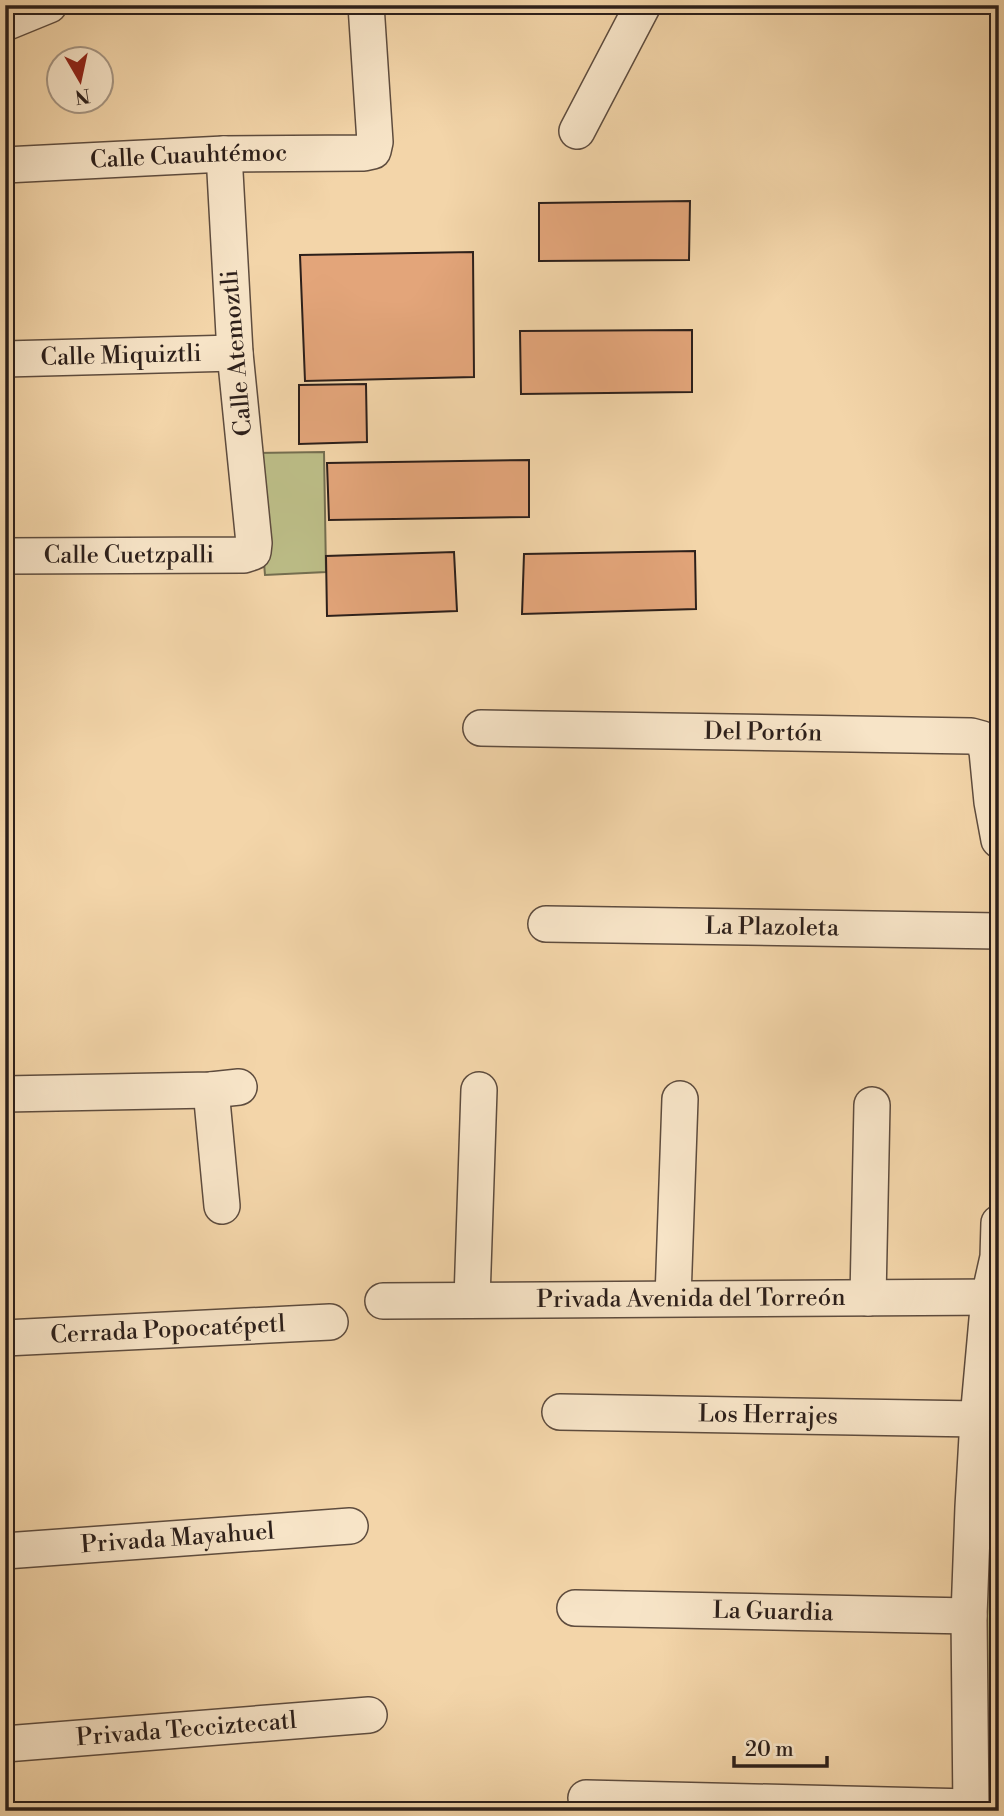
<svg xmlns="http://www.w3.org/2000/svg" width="1004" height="1816" viewBox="0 0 1004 1816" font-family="'Libre Bodoni',serif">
<rect width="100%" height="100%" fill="#f3d5a9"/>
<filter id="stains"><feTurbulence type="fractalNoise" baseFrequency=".00286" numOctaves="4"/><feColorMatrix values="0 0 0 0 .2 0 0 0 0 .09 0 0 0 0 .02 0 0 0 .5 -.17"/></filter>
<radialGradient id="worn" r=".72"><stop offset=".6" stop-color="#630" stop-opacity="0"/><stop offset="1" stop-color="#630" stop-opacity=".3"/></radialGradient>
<!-- green -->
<path fill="#bcbd87" stroke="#746e50" stroke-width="2" d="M324,452L326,572L265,575L255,453Z
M999,1396V1811H984L981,1612L995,1426Z"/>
<!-- building -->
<path fill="#e3a57a" stroke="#2c1f1a" stroke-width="2" d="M690,201L689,260L539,261V203Z
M473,252L474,377L305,381L300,255Z
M692,330V392L521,394L520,331Z
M366,384L367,442L299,444V385Z
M529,460V517L329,520L327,463Z
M695,551L696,609L522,614L524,554Z
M454,552L457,611L327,616L326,556Z"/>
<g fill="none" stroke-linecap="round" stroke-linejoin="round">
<defs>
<g id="minor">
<path d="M5,23L49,5"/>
<path d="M577,131L643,5"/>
<path id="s1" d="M5,165L224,154L364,153L373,151L375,142L366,5"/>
<path id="s2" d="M5,359L235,353"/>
<path id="s3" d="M5,556L244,555L253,552L254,543L235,353L224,154"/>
<path id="s4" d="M481,728L971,736L982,739L987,751L992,802L999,840"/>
<path id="s5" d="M546,924L999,931"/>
<path d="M211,1090L222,1206"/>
<path d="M5,1094L211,1090L239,1087"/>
<path d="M673,1298L680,1099"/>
<path d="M868,1298L872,1105"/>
<path d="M472,1299L479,1090"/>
<path id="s6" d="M383,1301L999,1297"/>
<path id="s7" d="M5,1338L330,1322"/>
<path id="s8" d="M560,1412L978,1419"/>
<path id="s9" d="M5,1551L350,1526"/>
<path id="s10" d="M575,1608L969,1616"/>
<path id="s11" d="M5,1744L369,1715"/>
<path d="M586,1798L971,1807"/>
<path d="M971,1811L969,1616L973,1507L978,1419L989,1297L998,1257L999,1223"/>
</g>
</defs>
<!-- minor casing -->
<use href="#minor" stroke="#5e4c3e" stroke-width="38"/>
<!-- minor -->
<use href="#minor" stroke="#f7e4c7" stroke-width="35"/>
</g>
<g text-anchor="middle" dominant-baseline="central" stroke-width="7" stroke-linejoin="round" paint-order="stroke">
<!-- street labels -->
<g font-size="24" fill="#2c1f1a" stroke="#f7e4c7">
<text stroke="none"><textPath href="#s1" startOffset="184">Calle Cuauhtémoc</textPath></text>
<text transform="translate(237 353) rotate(-95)">Calle Atemoztli</text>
<text stroke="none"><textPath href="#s2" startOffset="116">Calle Miquiztli</textPath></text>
<text stroke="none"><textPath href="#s3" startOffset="124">Calle Cuetzpalli</textPath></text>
<text stroke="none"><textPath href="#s4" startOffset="282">Del Portón</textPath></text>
<text stroke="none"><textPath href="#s5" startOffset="226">La Plazoleta</textPath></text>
<text stroke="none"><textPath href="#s6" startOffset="308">Privada Avenida del Torreón</textPath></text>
<text stroke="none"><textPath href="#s7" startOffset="163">Cerrada Popocatépetl</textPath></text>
<text stroke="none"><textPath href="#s8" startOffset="208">Los Herrajes</textPath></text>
<text stroke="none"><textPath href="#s9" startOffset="173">Privada Mayahuel</textPath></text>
<text stroke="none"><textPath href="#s10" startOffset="198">La Guardia</textPath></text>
<text stroke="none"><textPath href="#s11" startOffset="182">Privada Tecciztecatl</textPath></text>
</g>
</g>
<!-- margin -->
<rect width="1004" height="1816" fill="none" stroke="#f3d5a9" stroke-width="28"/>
<rect x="7" y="7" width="990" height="1802" fill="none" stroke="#2c1f1a" stroke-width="3.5"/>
<rect x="14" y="14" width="976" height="1788" fill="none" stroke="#2c1f1a" stroke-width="2"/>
<!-- north arrow -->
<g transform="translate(80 80) rotate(171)"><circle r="33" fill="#f7e4c7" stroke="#a69582" stroke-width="2"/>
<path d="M0-5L12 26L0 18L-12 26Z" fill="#8f2418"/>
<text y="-10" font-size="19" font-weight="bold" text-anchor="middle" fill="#2c1f1a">N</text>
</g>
<!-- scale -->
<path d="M734 1756v10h93v-10" fill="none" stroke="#2c1f1a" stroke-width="3.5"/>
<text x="745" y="1756" font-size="21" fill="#2c1f1a" stroke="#f7e4c7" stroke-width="5" paint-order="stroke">20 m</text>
<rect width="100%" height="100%" filter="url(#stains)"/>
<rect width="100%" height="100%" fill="url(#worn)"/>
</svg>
